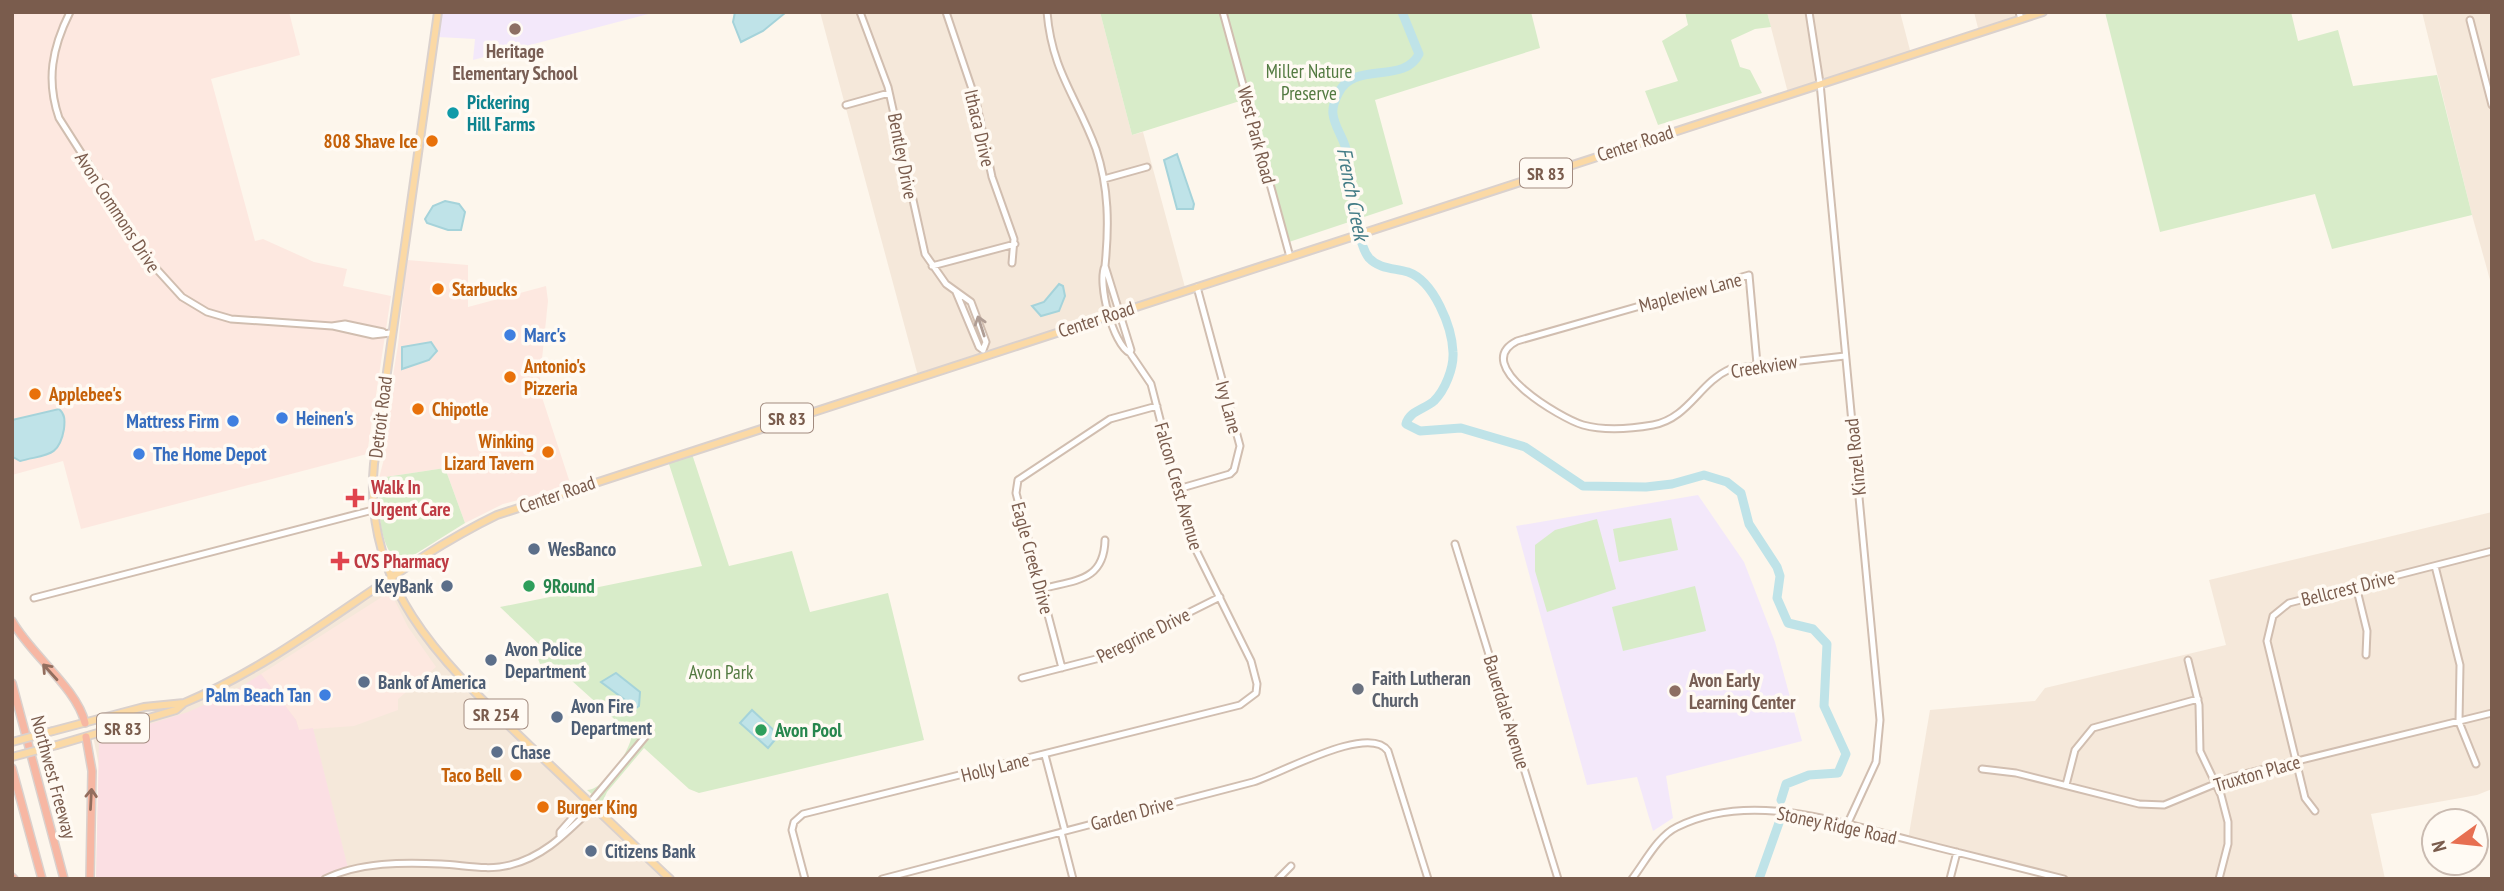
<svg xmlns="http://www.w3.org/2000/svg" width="2504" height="891" viewBox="0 0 2504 891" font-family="'PT Sans Narrow',sans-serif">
<rect width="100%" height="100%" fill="#fdf6ec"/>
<!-- residential -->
<path fill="#f5e8da" d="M820,12H1100L1132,135L1143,132L1186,291L918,376Z
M1767,12H1900L1911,54L1788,93Z
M1974,12H2043L1979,32Z
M2422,12H2492V287L2472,215Z
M2492,512V789L2477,795L2371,814L2385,879H2064L1908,840L1930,710L2035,701L2045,688L2226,645L2209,580Z
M391,578L443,660L670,879H96L99,766L93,736L166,715L238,678Z"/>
<!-- commercial -->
<path fill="#fde8e0" d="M12,12H289L300,55L211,79L255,241L263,239L314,262L347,269L343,286L391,296L367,454L81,529L63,461L12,475Z
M407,260L468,265V307L546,286L548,301L539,388L571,486L503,504L465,523L445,468L379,478L385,455V424L398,345Z
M385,595L394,599L408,627L436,667L398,699V710L354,726L299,730L296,720L261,674Z"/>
<!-- education -->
<path fill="#f3e8fa" d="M441,12H656L473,60L475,39L438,37Z
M1698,495L1744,562L1775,642L1802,741L1666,776L1673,818L1653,831L1637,777L1587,785L1516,526Z"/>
<!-- medical -->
<path fill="#fbdfe3" d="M261,674L296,720L299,730L313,728L348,868L319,879H96L99,743L108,737L188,712L233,692Z"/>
<!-- green -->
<path fill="#d8ecc9" d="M1100,12H1531L1540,48L1375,100L1403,204L1286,243L1243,100L1132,135Z
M1685,12H1767L1771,27L1755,29L1731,40L1740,67L1750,70L1762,93L1658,125L1645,91L1678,81L1662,41L1688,25Z
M2105,12H2291L2298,41L2338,30L2353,86L2437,75L2472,215L2332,249L2315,194L2160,232Z
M692,454L729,566L792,551L810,612L888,593L924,740L699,793L689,789L644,748L607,792L602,803L587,790C606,789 629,752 632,735L551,662L540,664L538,659L543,648L500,607L702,566L668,461Z
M445,468L465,523L406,560H396C378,543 378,501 379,478Z
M1671,518L1678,550L1619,562L1613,529Z
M1597,519L1616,589L1547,612L1535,571V545L1555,530Z
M1695,586L1706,631L1623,651L1612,607Z"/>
<!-- water -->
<path fill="#bfe3e8" stroke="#a5d3da" stroke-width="2" d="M735,12H784L785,13L763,31L741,42L733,22Z
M1177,154L1194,204L1193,209H1177L1164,160Z
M445,201L459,204L465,212L461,230H448L427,223L425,219L433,206Z
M1059,284L1063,286L1065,296L1059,311L1041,316L1032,306L1044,302Z
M431,342L437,351L429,360L402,369V347Z
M59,409C65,414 65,420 64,429C59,458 46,454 20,461L13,457L12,420Z
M616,673L640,692L639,706L636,708L601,682Z
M752,710L779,735L768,748L740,723Z"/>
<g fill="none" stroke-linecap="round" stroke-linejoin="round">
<!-- river -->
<path stroke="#bfe3e8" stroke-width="9" d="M1402,12L1419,54C1404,85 1353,60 1338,94C1335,100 1332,107 1333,114C1334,126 1343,137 1346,149C1352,174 1354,240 1369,258C1379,269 1395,268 1408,272C1434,281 1452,327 1453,352C1454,368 1445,390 1434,401C1425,409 1409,411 1406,424L1420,431L1461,428L1525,447L1583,486L1646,487L1672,484L1704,475L1727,482L1741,493L1749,524L1777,567L1780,576L1777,598L1788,623L1813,629L1827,644L1824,706L1846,754L1838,773L1809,775L1786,784L1781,800
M1759,879L1780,820"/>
<defs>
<path id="minor" d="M70,12C52,48 46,80 59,118L152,264L182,297L207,312L231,319L332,326L345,324L383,332
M860,12L888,87L925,254L946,284L971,302L986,342L983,350L979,347L956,292
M946,12L976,101L992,177L1014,239L1012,263
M1047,12C1052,72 1077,97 1096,149C1109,188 1109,226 1105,266
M1223,12L1290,257
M1809,12L1820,83L1880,720L1876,762L1847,825
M2019,12L2021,19
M2470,20L2492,105
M846,105L889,93
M1104,179L1147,167
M932,266L1015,244
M1105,266L1131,350L1130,353C1113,345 1097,283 1105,266Z
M333,326L373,335L391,333
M1757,364L1749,275L1517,341C1469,365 1562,419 1583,425C1605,431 1630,429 1653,425C1689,418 1699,383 1730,369L1845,356
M1178,489L1230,474L1234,470L1240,446L1197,287
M1455,544L1558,879
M2435,566L2460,665L2459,722L2476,764
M2356,586L2367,631L2366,655
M1041,589C1074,580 1104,582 1105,540
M34,598L373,510
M2188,660L2199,705L2200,751L2221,795L2228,822V844L2219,879
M1062,668L1016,493L1018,480L1110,419L1157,406
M1022,678L1096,659L1220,597
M1045,755L1065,831
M1982,769L2016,773L2139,804L2164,805L2232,777L2492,713
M2066,785L2075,750L2093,728L2198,699
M589,804L645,737
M2315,811L2305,798L2267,641L2273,616L2289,603L2492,551
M1061,832L1073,879
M325,879C359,862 405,862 441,864C464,865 488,871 510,865C543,857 565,834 588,812L587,807L583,806L560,832V836
M805,879L792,830L794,822L803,814L1240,705L1256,693L1257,684L1251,661L1191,540L1151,384L1130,353
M882,879L1253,782C1280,774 1369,723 1388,751L1428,879
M1278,879L1291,866
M1632,879C1645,862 1658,836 1677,827C1751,790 1839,823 1913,841C1963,854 2013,866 2064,879
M1950,879L1957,852"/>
<path id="major" d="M438,12L374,464C362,591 447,666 530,746C577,790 623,835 670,879
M53,731L144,707L184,703
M57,745L176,710L184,703C297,656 387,568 497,515L2043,12"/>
<path id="highway" d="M12,621C31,655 77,688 85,723
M12,683L64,879
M86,737L92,771L90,879
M12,768L42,879
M12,877L14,879"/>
</defs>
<!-- minor casing -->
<use href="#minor" stroke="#d1beb0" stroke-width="9"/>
<!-- major casing -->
<use href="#major" stroke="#dad1cd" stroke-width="10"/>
<!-- highway casing -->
<use href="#highway" stroke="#dad1cd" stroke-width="10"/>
<!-- minor -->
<use href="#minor" stroke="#fff" stroke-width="5"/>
<!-- major -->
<use href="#major" stroke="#fbd9a5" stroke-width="6"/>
<!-- highway -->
<use href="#highway" stroke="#f7b7a3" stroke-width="7"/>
<defs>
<path id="major-bridge" d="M12,742L53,731
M12,757L57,745"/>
</defs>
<!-- major-bridge casing -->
<use href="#major-bridge" stroke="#dad1cd" stroke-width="10" stroke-linecap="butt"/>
<!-- major-bridge -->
<use href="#major-bridge" stroke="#fbd9a5" stroke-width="6"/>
</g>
<!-- one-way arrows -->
<defs><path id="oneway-shaft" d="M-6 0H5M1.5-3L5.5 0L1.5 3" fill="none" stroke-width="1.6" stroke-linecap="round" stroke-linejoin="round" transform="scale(1.75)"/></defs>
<use stroke="#af9d94" href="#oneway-shaft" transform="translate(981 326) rotate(-108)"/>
<g stroke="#936e5e">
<use href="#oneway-shaft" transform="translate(50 672) rotate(-132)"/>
<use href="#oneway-shaft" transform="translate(91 799) rotate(-87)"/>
</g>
<!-- markers -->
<g fill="#8d6e63" stroke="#fffaf3" stroke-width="2.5">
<circle cx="515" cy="29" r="7"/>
<circle cx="1675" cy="691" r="7"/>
</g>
<circle fill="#0f9aa8" stroke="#fffaf3" stroke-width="2.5" cx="453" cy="113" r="7"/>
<g fill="#e8710a" stroke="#fffaf3" stroke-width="2.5">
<circle cx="432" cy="141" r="7"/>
<circle cx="438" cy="289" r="7"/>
<circle cx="510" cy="377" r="7"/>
<circle cx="35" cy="394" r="7"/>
<circle cx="418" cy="409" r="7"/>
<circle cx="548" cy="452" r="7"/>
<circle cx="516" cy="775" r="7"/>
<circle cx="543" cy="807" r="7"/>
</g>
<g fill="#3f7fe0" stroke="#fffaf3" stroke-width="2.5">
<circle cx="510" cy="335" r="7"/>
<circle cx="282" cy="418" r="7"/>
<circle cx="233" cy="421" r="7"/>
<circle cx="139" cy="454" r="7"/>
<circle cx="325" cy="695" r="7"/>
</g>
<g fill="#e0444e" stroke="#fffaf3" stroke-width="2.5">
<path d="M351.5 487.5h7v7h7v7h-7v7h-7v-7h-7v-7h7z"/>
<path d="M336.5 550.5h7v7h7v7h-7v7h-7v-7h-7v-7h7z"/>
</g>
<g fill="#5c6f8a" stroke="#fffaf3" stroke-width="2.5">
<circle cx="534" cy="549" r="7"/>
<circle cx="447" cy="586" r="7"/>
<circle cx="491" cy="660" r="7"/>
<circle cx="364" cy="682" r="7"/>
<circle cx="557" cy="717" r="7"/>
<circle cx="497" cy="752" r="7"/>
<circle cx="591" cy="851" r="7"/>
</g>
<g fill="#2e9e5b" stroke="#fffaf3" stroke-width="2.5">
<circle cx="529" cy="586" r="7"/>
<circle cx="761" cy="730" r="7"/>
</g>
<circle fill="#6b7280" stroke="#fffaf3" stroke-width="2.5" cx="1358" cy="689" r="7"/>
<g text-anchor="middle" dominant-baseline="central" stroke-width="7" stroke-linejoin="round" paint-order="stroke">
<!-- shield labels -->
<g fill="#fffaf3" stroke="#a28b7f" stroke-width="2">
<rect x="1520" y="158.5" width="52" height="29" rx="5"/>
<rect x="761" y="403.5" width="52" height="29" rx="5"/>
<rect x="464.5" y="699.5" width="63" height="29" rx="5"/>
<rect x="97" y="713.5" width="52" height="29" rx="5"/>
</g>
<g font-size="18" font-weight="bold" fill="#7a5c4d">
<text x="1546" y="173">SR 83</text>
<text x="787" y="418">SR 83</text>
<text x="496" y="714">SR 254</text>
<text x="123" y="728">SR 83</text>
</g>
<!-- education labels -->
<g font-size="19" font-weight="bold" fill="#785e54" stroke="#fffaf3">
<text x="515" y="51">Heritage<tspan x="515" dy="22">Elementary School</tspan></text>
<text x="1689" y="680" text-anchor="start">Avon Early<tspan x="1689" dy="22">Learning Center</tspan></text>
</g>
<!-- park labels -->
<g font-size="19" fill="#537a41" stroke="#fffaf3">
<text x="1309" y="71">Miller Nature<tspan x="1309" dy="22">Preserve</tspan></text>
<text x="721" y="672">Avon Park</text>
</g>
<!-- culture labels -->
<g font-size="19" font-weight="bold" fill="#0d838f" stroke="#fffaf3" text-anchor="start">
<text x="467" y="102">Pickering<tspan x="467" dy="22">Hill Farms</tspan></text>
</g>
<!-- street labels -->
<g font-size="19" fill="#7a5c4d" stroke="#fffaf3">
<text transform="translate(980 128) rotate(77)">Ithaca Drive</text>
<text transform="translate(1257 135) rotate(75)">West Park Road</text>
<text transform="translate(1635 143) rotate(-18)">Center Road</text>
<text transform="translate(903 156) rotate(79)">Bentley Drive</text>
<text transform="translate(118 212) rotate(57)">Avon Commons Drive</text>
<text transform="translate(1690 292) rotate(-15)">Mapleview Lane</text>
<text transform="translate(1096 319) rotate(-18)">Center Road</text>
<text transform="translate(1764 366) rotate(-9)">Creekview</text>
<text transform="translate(1229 407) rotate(75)">Ivy Lane</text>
<text transform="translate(380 417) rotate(-83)">Detroit Road</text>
<text transform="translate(1855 457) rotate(-96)">Kinzel Road</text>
<text transform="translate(1179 486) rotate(74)">Falcon Crest Avenue</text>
<text transform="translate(557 494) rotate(-19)">Center Road</text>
<text transform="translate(1033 558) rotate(75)">Eagle Creek Drive</text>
<text transform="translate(2348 588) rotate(-14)">Bellcrest Drive</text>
<text transform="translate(1143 635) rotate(-26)">Peregrine Drive</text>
<text transform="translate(1507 712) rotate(73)">Bauerdale Avenue</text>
<text transform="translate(995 767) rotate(-14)">Holly Lane</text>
<text transform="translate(2257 773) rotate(-16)">Truxton Place</text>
<text transform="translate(54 777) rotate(75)">Northwest Freeway</text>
<text transform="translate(1132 813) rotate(-15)">Garden Drive</text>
<text transform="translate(1837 825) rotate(12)">Stoney Ridge Road</text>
</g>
<!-- food labels -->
<g font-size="19" font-weight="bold" fill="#c56008" stroke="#fffaf3" text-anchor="start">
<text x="418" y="141" text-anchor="end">808 Shave Ice</text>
<text x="452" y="289">Starbucks</text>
<text x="524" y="366">Antonio's<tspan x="524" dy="22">Pizzeria</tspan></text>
<text x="49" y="394">Applebee's</text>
<text x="432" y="409">Chipotle</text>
<text x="534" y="441" text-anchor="end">Winking<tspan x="534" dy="22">Lizard Tavern</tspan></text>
<text x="502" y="775" text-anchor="end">Taco Bell</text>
<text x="557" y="807">Burger King</text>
</g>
<!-- shop labels -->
<g font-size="19" font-weight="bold" fill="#366cbe" stroke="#fffaf3" text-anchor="start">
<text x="524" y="335">Marc's</text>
<text x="296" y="418">Heinen's</text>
<text x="219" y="421" text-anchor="end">Mattress Firm</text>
<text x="153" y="454">The Home Depot</text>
<text x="311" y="695" text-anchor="end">Palm Beach Tan</text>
</g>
<!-- health labels -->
<g font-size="19" font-weight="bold" fill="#be3a42" stroke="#fffaf3" text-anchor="start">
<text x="371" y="487">Walk In<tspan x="371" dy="22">Urgent Care</tspan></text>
<text x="354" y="561">CVS Pharmacy</text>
</g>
<!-- service labels -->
<g font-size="19" font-weight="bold" fill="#4e5e75" stroke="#fffaf3" text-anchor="start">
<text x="548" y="549">WesBanco</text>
<text x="433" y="586" text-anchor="end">KeyBank</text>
<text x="505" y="649">Avon Police<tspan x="505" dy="22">Department</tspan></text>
<text x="378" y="682">Bank of America</text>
<text x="571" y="706">Avon Fire<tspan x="571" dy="22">Department</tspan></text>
<text x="511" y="752">Chase</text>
<text x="605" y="851">Citizens Bank</text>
</g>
<!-- leisure labels -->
<g font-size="19" font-weight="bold" fill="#27864d" stroke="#fffaf3" text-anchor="start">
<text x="543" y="586">9Round</text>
<text x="775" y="730">Avon Pool</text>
</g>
<!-- worship labels -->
<g font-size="19" font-weight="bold" fill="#5b616d" stroke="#fffaf3" text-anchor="start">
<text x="1372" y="678">Faith Lutheran<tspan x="1372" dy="22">Church</tspan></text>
</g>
<!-- water labels -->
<g font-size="21" font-style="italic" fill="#437c86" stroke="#fffaf3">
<text transform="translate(1353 194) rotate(79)">French Creek</text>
</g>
</g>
<!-- border -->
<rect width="2504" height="891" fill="none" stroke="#7a5c4d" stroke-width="28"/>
<!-- north arrow -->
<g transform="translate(2455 842) rotate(255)"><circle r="33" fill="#fffaf3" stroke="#cabbb1" stroke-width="2"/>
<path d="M0-5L12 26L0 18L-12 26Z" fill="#e76f51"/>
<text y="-10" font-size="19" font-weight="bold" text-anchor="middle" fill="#7a5c4d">N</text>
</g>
</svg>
